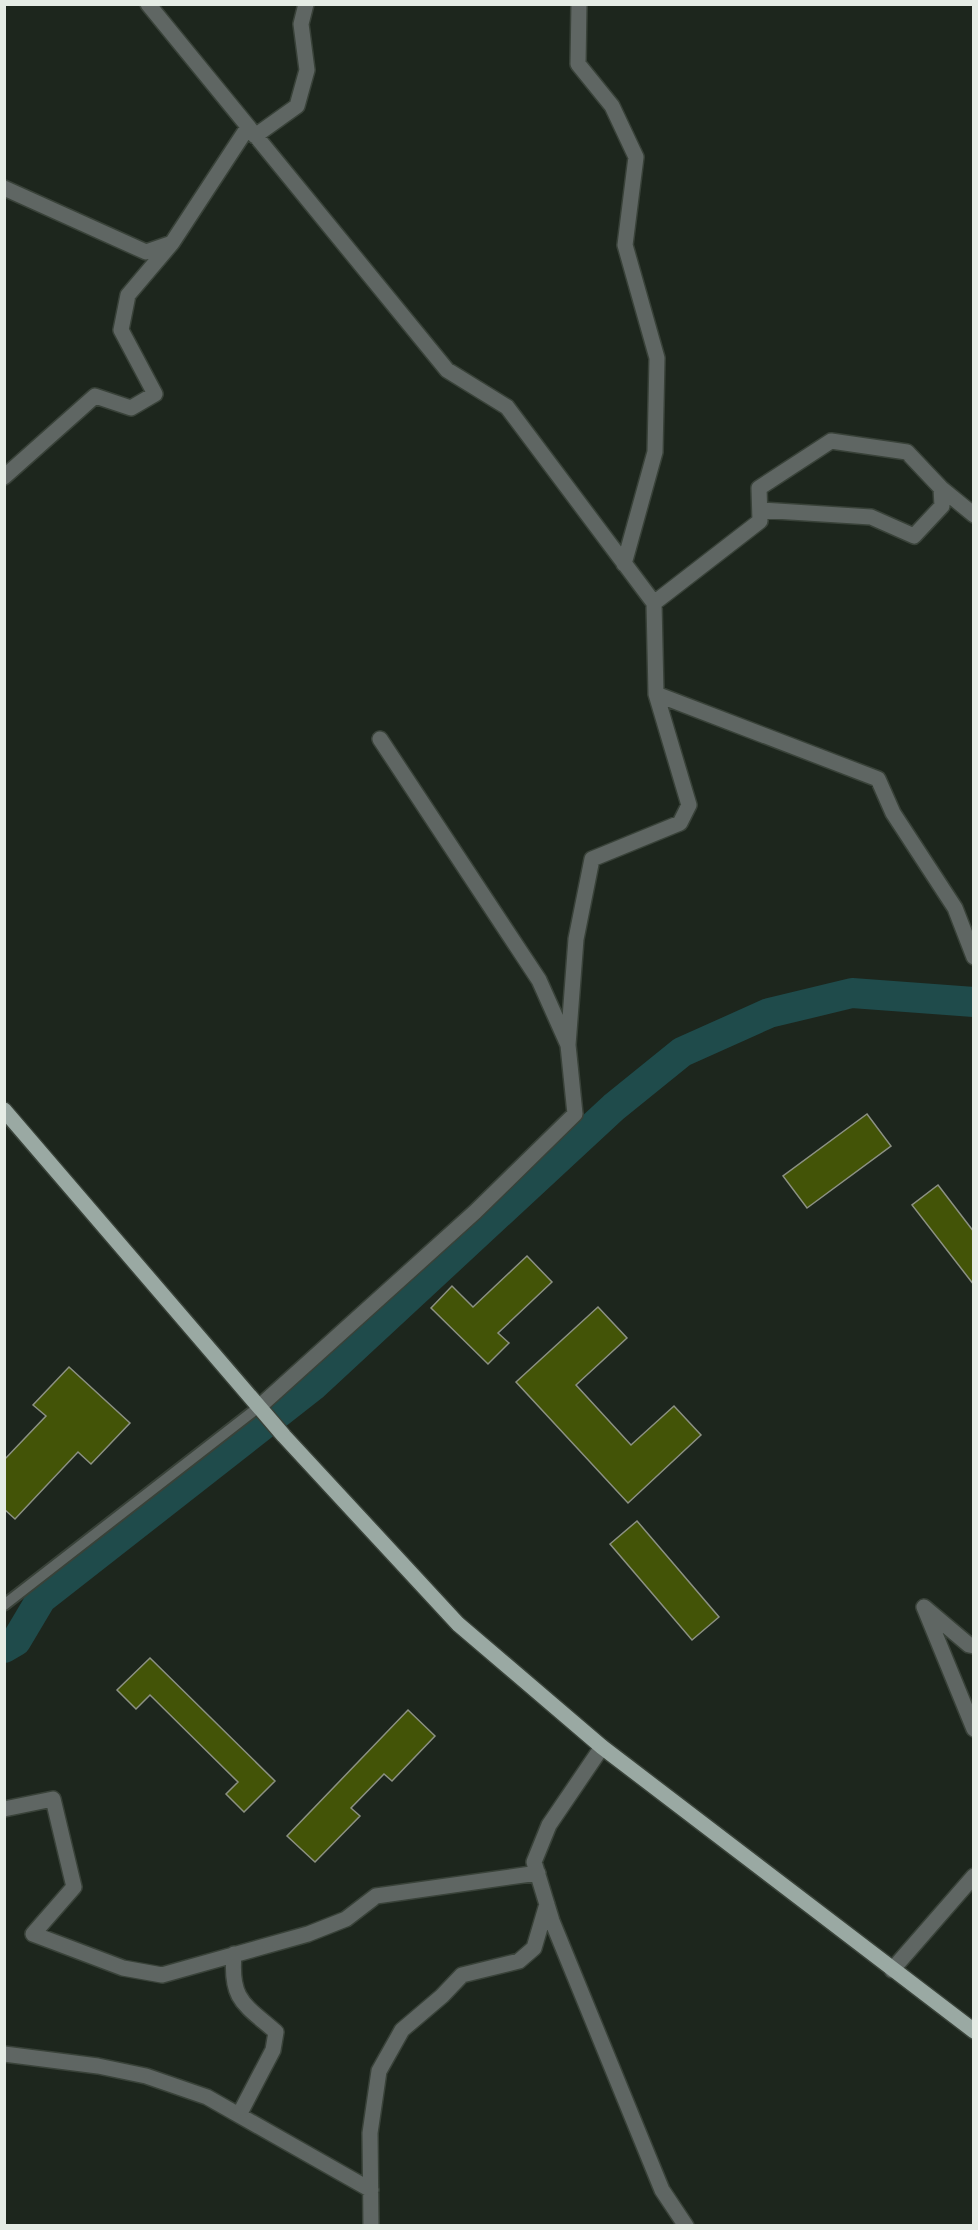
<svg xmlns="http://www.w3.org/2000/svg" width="978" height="2230" viewBox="0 0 978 2230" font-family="Figtree,sans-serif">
<rect width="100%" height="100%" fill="#1d261d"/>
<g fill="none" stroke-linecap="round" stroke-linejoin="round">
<!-- river -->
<path stroke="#1f4b4b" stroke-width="30" d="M4,1648L16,1641L41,1599L313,1386L614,1107L682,1052L769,1013L852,993L974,1002"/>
</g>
<!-- building -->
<path fill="#435407" stroke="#8c9183" stroke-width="1.5" d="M867,1114L891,1146L807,1208L783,1176Z
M938,1185L974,1232V1285L912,1205Z
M527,1256L552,1282L498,1333L509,1343L488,1364L431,1308L452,1286L473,1307Z
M598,1307L627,1338L576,1385L631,1445L674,1406L701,1435L628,1503L516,1382Z
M69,1367L130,1423L91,1464L78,1452L15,1519L4,1509V1460L46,1416L33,1405Z
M637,1521L719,1617L692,1640L610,1544Z
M150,1658L275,1781L244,1812L226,1794L238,1782L150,1695L136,1709L117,1690Z
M408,1710L435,1736L392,1781L384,1774L351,1808L360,1816L315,1862L287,1836Z"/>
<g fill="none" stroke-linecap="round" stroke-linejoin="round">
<defs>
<path id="lane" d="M4,1605L260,1406"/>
<path id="street" d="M148,4L447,370L507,407L654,603L656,694L689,805L680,823L592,859L576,939L568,1045
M579,4L578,64L612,106L636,157L625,245L657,358L655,452L624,564
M255,136L297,106L307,70L301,24L306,4
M4,188L146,252L172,243L248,127
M4,477L95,396L131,408L155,394L121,330L128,295L172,243
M941,488L974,515
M654,603L760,521L759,488L831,441L907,452L941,488L942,506L914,536L871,517L760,510
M656,694L878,779L893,813L955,908L974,957
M260,1406L475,1212L575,1114L568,1045L539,980L380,739
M974,1646L969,1645L924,1607L974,1729
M602,1747L549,1825L534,1862L552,1921L662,2190L686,2226
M4,1809L53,1799L74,1887L33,1934L123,1968L162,1975L308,1934L346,1919L376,1896L538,1873
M234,1954C230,2000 244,2004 276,2032L273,2050L239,2115
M892,1970L974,1876
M4,2054L98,2066L146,2076L207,2097L371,2190
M371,2226L370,2133L379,2071L402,2030L442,1996L462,1975L519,1961L534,1948L547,1904"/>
<path id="primary" d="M4,1110L284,1436L458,1624L602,1747L974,2031"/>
</defs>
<!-- lane casing -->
<use href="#lane" stroke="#394239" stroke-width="14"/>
<!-- street casing -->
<use href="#street" stroke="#394239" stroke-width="18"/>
<!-- primary casing -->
<use href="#primary" stroke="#394239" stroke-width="18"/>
<!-- lane -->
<use href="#lane" stroke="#5f6663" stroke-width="10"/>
<!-- street -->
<use href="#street" stroke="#5f6663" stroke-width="15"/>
<!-- primary -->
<use href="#primary" stroke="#9aa9a3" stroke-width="15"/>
</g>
<!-- border -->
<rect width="978" height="2230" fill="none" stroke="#e5ece5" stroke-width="12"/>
</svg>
